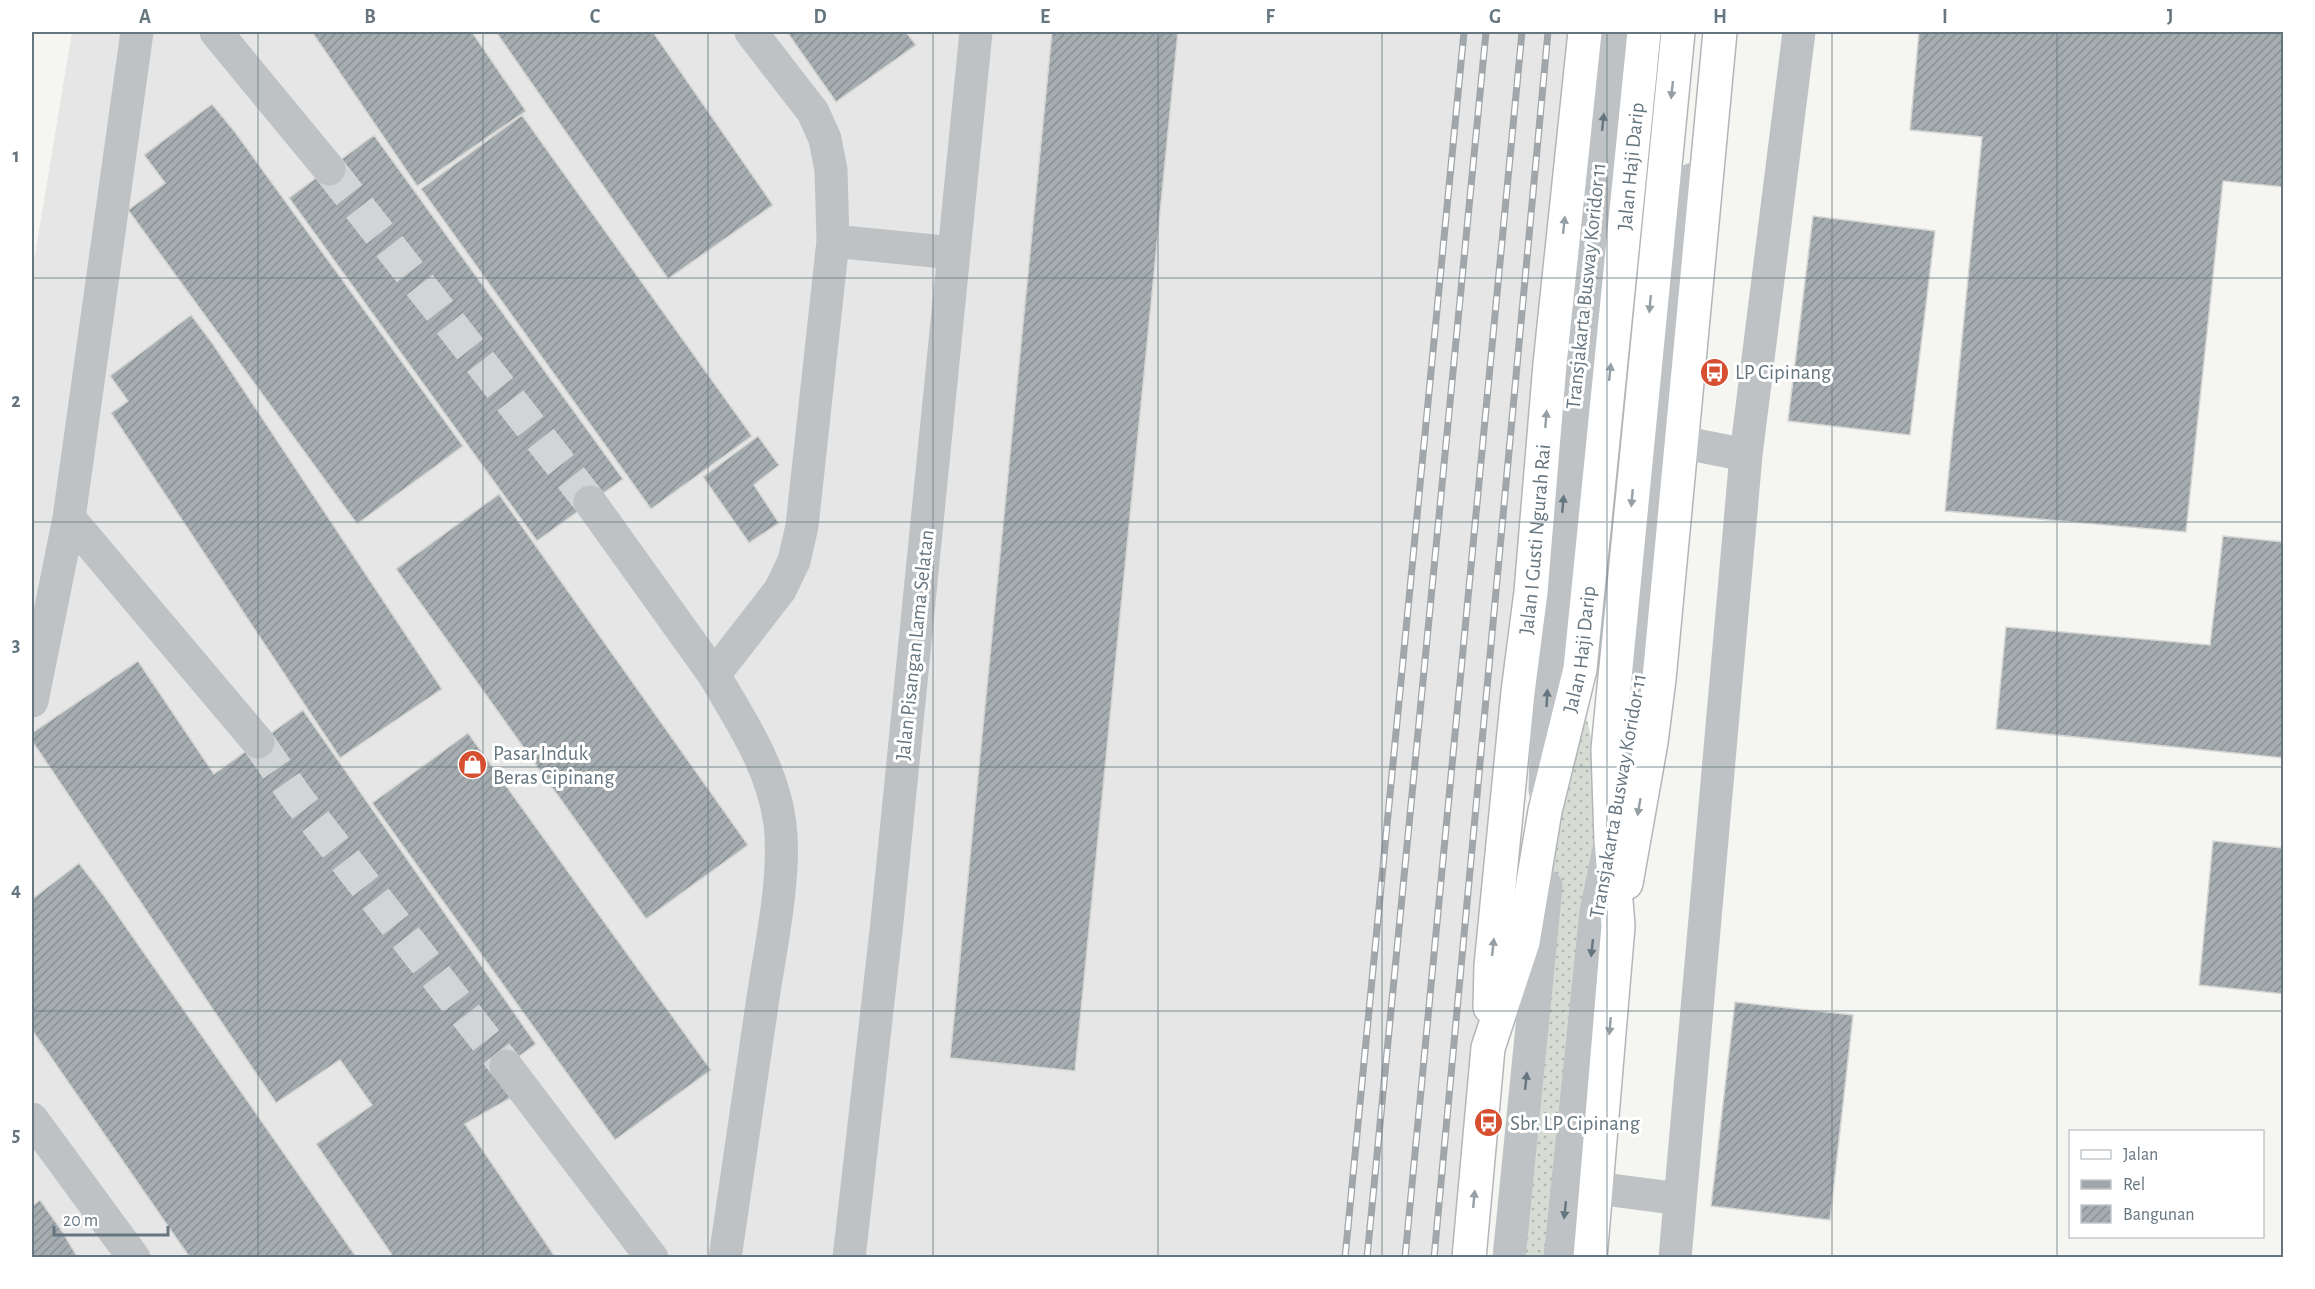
<svg xmlns="http://www.w3.org/2000/svg" width="2315" height="1289" viewBox="0 0 2315 1289" font-family="'Alegreya Sans',sans-serif">
<defs>
<pattern id="grass-dots" width="8" height="8" patternUnits="userSpaceOnUse" patternTransform="scale(1.5)"><rect width="8" height="8" fill="#d6dbd3"/><path d="M2 2h.1M6 6h.1" fill="none" stroke="#b1b6b0" stroke-width="1.8" stroke-linecap="round"/></pattern>
<pattern id="building-hatch" width="6" height="6" patternUnits="userSpaceOnUse" patternTransform="scale(1.5)"><rect width="6" height="6" fill="#a5adb1"/><path d="M-1 1l2-2M0 6l6-6M5 7l2-2" fill="none" stroke="#8a9195"/></pattern>
</defs>
<rect width="100%" height="100%" fill="#f5f5f1"/>
<!-- built -->
<path fill="#e5e6e5" d="M72,32H1584L1463,1257H32V273Z"/>
<!-- grass -->
<path fill="url(#grass-dots)" d="M1587,719L1611,839L1561,1257L1510,1258L1545,811Z"/>
<!-- building -->
<path fill="url(#building-hatch)" stroke="#d6d6d4" stroke-width="1.5" d="M312,32H472L526,111L417,186Z
M496,32H653L773,205L668,279Z
M787,32H906L916,45L836,102Z
M1052,32H1178L1075,1071L950,1058Z
M1919,32H2284V187L2223,181L2186,532L1945,511L1982,137L1910,130Z
M212,104L235,132L463,446L357,524L128,210L165,183L144,155Z
M522,115L752,436L651,509L421,189Z
M374,135L623,479L537,541L289,198Z
M1813,216L1935,231L1910,435L1788,421Z
M191,315L213,344L442,689L340,758L111,413L128,401L110,376Z
M758,436L779,465L754,485L779,523L749,543L703,477Z
M499,494L748,845L646,919L396,569Z
M2223,536L2284,542V758L1996,729L2006,627L2210,645Z
M138,661L214,774L303,710L536,1044L506,1066L512,1097L465,1124L556,1258H394L316,1144L372,1105L340,1060L276,1103L32,741V733Z
M468,733L711,1070L615,1140L372,803Z
M2213,841L2284,848V994L2199,985Z
M79,863L105,897L357,1258H190L32,1030V899Z
M1735,1002L1853,1015L1830,1220L1711,1206Z
M40,1200L62,1231L78,1258H32V1206Z"/>
<g fill="none" stroke-linecap="round" stroke-linejoin="round">
<!-- minor-tunnel -->
<path stroke="#d1d5d5" stroke-width="33" stroke-dasharray="33 16" stroke-linecap="butt" d="M329,169L590,502
M258,742L297,798L506,1066"/>
<defs>
<g id="major">
<path d="M1626,883L1651,742L1659,679L1720,32"/>
<path id="s1" d="M1490,1007L1491,966L1518,692L1531,592L1550,364L1585,32"/>
<path id="s2" d="M1469,1258L1488,1048L1523,942L1545,811L1580,669L1644,32"/>
<path d="M1590,1258L1618,926L1611,839L1608,749L1678,32"/>
</g>
</defs>
<!-- major casing -->
<use href="#major" stroke="#b2b6b9" stroke-width="36"/>
<!-- minor -->
<path stroke="#bec2c5" stroke-width="33" d="M216,32L329,169
M833,241L954,253
M1680,442L1746,455
M590,502L714,675
M69,518L258,742
M32,701L69,518L137,32
M1545,790L1548,674L1564,496L1612,32
M506,1066L652,1258
M32,1119L134,1258
M1596,1188L1680,1199
M725,1258C738,1169 751,1080 764,991C772,941 786,873 780,824C773,768 741,721 714,675L780,590L794,561L802,526L833,241L831,170L825,139L813,112L751,32
M849,1258L887,922L976,32
M1509,1258L1546,886
M1560,1258L1596,912L1636,717L1683,237L1693,179
M1675,1258L1746,455L1799,32"/>
<!-- major -->
<use href="#major" stroke="#fff" stroke-width="33"/>
<defs>
<path id="rail" d="M1345,1258L1464,32
M1367,1258L1486,32
M1405,1258L1522,32
M1434,1258L1548,32"/>
</defs>
<!-- rail casing -->
<use href="#rail" stroke="#a0a6aa" stroke-width="7"/>
<!-- rail -->
<use href="#rail" stroke="#fff" stroke-width="4.5" stroke-dasharray="14" stroke-linecap="butt"/>
</g>
<!-- one-way arrows -->
<defs><path id="oneway-solid" d="M-6-.8H1V-3.2L6.5 0L1 3.2V.8H-6Z" transform="scale(1.5)"/></defs>
<g fill="#949fa6">
<use href="#oneway-solid" transform="translate(1672 90) rotate(96)"/>
<use href="#oneway-solid" transform="translate(1564 225) rotate(-84)"/>
<use href="#oneway-solid" transform="translate(1650 304) rotate(95)"/>
<use href="#oneway-solid" transform="translate(1610 372) rotate(-84)"/>
<use href="#oneway-solid" transform="translate(1546 419) rotate(-85)"/>
<use href="#oneway-solid" transform="translate(1632 498) rotate(95)"/>
<use href="#oneway-solid" transform="translate(1639 807) rotate(100)"/>
<use href="#oneway-solid" transform="translate(1493 947) rotate(-84)"/>
<use href="#oneway-solid" transform="translate(1610 1026) rotate(95)"/>
<use href="#oneway-solid" transform="translate(1474 1199) rotate(-85)"/>
</g>
<g fill="#667680">
<use href="#oneway-solid" transform="translate(1603 122) rotate(-84)"/>
<use href="#oneway-solid" transform="translate(1563 504) rotate(-85)"/>
<use href="#oneway-solid" transform="translate(1547 698) rotate(-87)"/>
<use href="#oneway-solid" transform="translate(1592 948) rotate(96)"/>
<use href="#oneway-solid" transform="translate(1526 1081) rotate(-84)"/>
<use href="#oneway-solid" transform="translate(1565 1210) rotate(96)"/>
</g>
<!-- grid -->
<path fill="none" stroke="#667680" stroke-width="1.5" stroke-opacity="0.55" d="M258,32V1258M483,32V1258M708,32V1258M933,32V1258M1158,32V1258M1382,32V1258M1607,32V1258M1832,32V1258M2057,32V1258M32,278H2284M32,522H2284M32,767H2284M32,1011H2284"/>
<!-- icons -->
<defs>
<symbol id="bus-disc" viewBox="-11 -11 22 22"><circle r="9.5" fill="#d64f30" stroke="#fff"/><path d="M-5-6H5V4H4V6H2V4H-2V6H-4V4H-5ZM-3.5-4V0h7V-4ZM-3.5 1.2v1.5H-2V1.2ZM2 1.2v1.5H3.5V1.2Z" fill="#fff"/></symbol>
<symbol id="shop-disc" viewBox="-11 -11 22 22"><circle r="9.5" fill="#d64f30" stroke="#fff"/><path d="M-5-2.5h2.3a2.7 3.5 0 0 1 5.4 0H5L5.5 6h-11ZM-1.5-2.5h3a1.5 2.3 0 0 0-3 0Z" fill="#fff"/></symbol>
</defs>
<g fill-rule="evenodd">
<use href="#bus-disc" x="1698" y="356" width="33" height="33"/>
<use href="#shop-disc" x="456" y="748" width="33" height="33"/>
<use href="#bus-disc" x="1472" y="1106" width="33" height="33"/>
</g>
<g text-anchor="middle" dominant-baseline="central" stroke-width="6" stroke-linejoin="round" paint-order="stroke">
<!-- street labels -->
<g font-size="21" fill="#667680" stroke="#fff">
<text stroke="none"><textPath href="#s2" startOffset="1107">Jalan Haji Darip</textPath></text>
<text transform="translate(1586 286) rotate(-84)">Transjakarta Busway Koridor 11</text>
<text stroke="none"><textPath href="#s1" startOffset="470">Jalan I Gusti Ngurah Rai</textPath></text>
<text transform="translate(915 645) rotate(-84)">Jalan Pisangan Lama Selatan</text>
<text stroke="none"><textPath href="#s2" startOffset="621">Jalan Haji Darip</textPath></text>
<text transform="translate(1618 796) rotate(-80)">Transjakarta Busway Koridor 11</text>
</g>
<!-- poi labels -->
<g font-size="21" fill="#667680" stroke="#fff" text-anchor="start">
<text x="1735" y="372">LP Cipinang</text>
<text x="493" y="753">Pasar Induk<tspan x="493" dy="24">Beras Cipinang</tspan></text>
<text x="1510" y="1123">Sbr. LP Cipinang</text>
</g>
</g>
<!-- border -->
<rect width="2315" height="1289" fill="none" stroke="#ffffff" stroke-width="66"/>
<!-- legend -->
<rect x="2069" y="1130" width="195" height="108" fill="#ffffff" stroke="#c2c8cc" stroke-width="1.5"/>
<rect x="2081" y="1150" width="30" height="9" fill="#ffffff" stroke="#c2c8cc" stroke-width="1.5"/>
<text x="2123" y="1160" font-size="18" fill="#667680">Jalan</text>
<rect x="2081" y="1180" width="30" height="9" fill="#a0a6aa" stroke="#c2c8cc" stroke-width="1.5"/>
<text x="2123" y="1190" font-size="18" fill="#667680">Rel</text>
<rect x="2081" y="1205" width="30" height="18" fill="url(#building-hatch)" stroke="#c2c8cc" stroke-width="1.5"/>
<text x="2123" y="1220" font-size="18" fill="#667680">Bangunan</text>
<!-- scale -->
<path d="M54 1226v9h114v-9" fill="none" stroke="#667680" stroke-width="3"/>
<text x="63" y="1226" font-size="18" fill="#667680" stroke="#ffffff" stroke-width="4.5" paint-order="stroke">20 m</text>
<rect x="33" y="33" width="2249" height="1223" fill="none" stroke="#667680" stroke-width="2"/>
<g font-size="20" text-anchor="middle" font-weight="bold" fill="#667680">
<text x="145" y="23">A</text>
<text x="370" y="23">B</text>
<text x="595" y="23">C</text>
<text x="820" y="23">D</text>
<text x="1045" y="23">E</text>
<text x="1270" y="23">F</text>
<text x="1495" y="23">G</text>
<text x="1720" y="23">H</text>
<text x="1945" y="23">I</text>
<text x="2170" y="23">J</text>
<text x="16" y="162">1</text>
<text x="16" y="407">2</text>
<text x="16" y="651">3</text>
<text x="16" y="896">4</text>
<text x="16" y="1141">5</text>
</g>
</svg>
